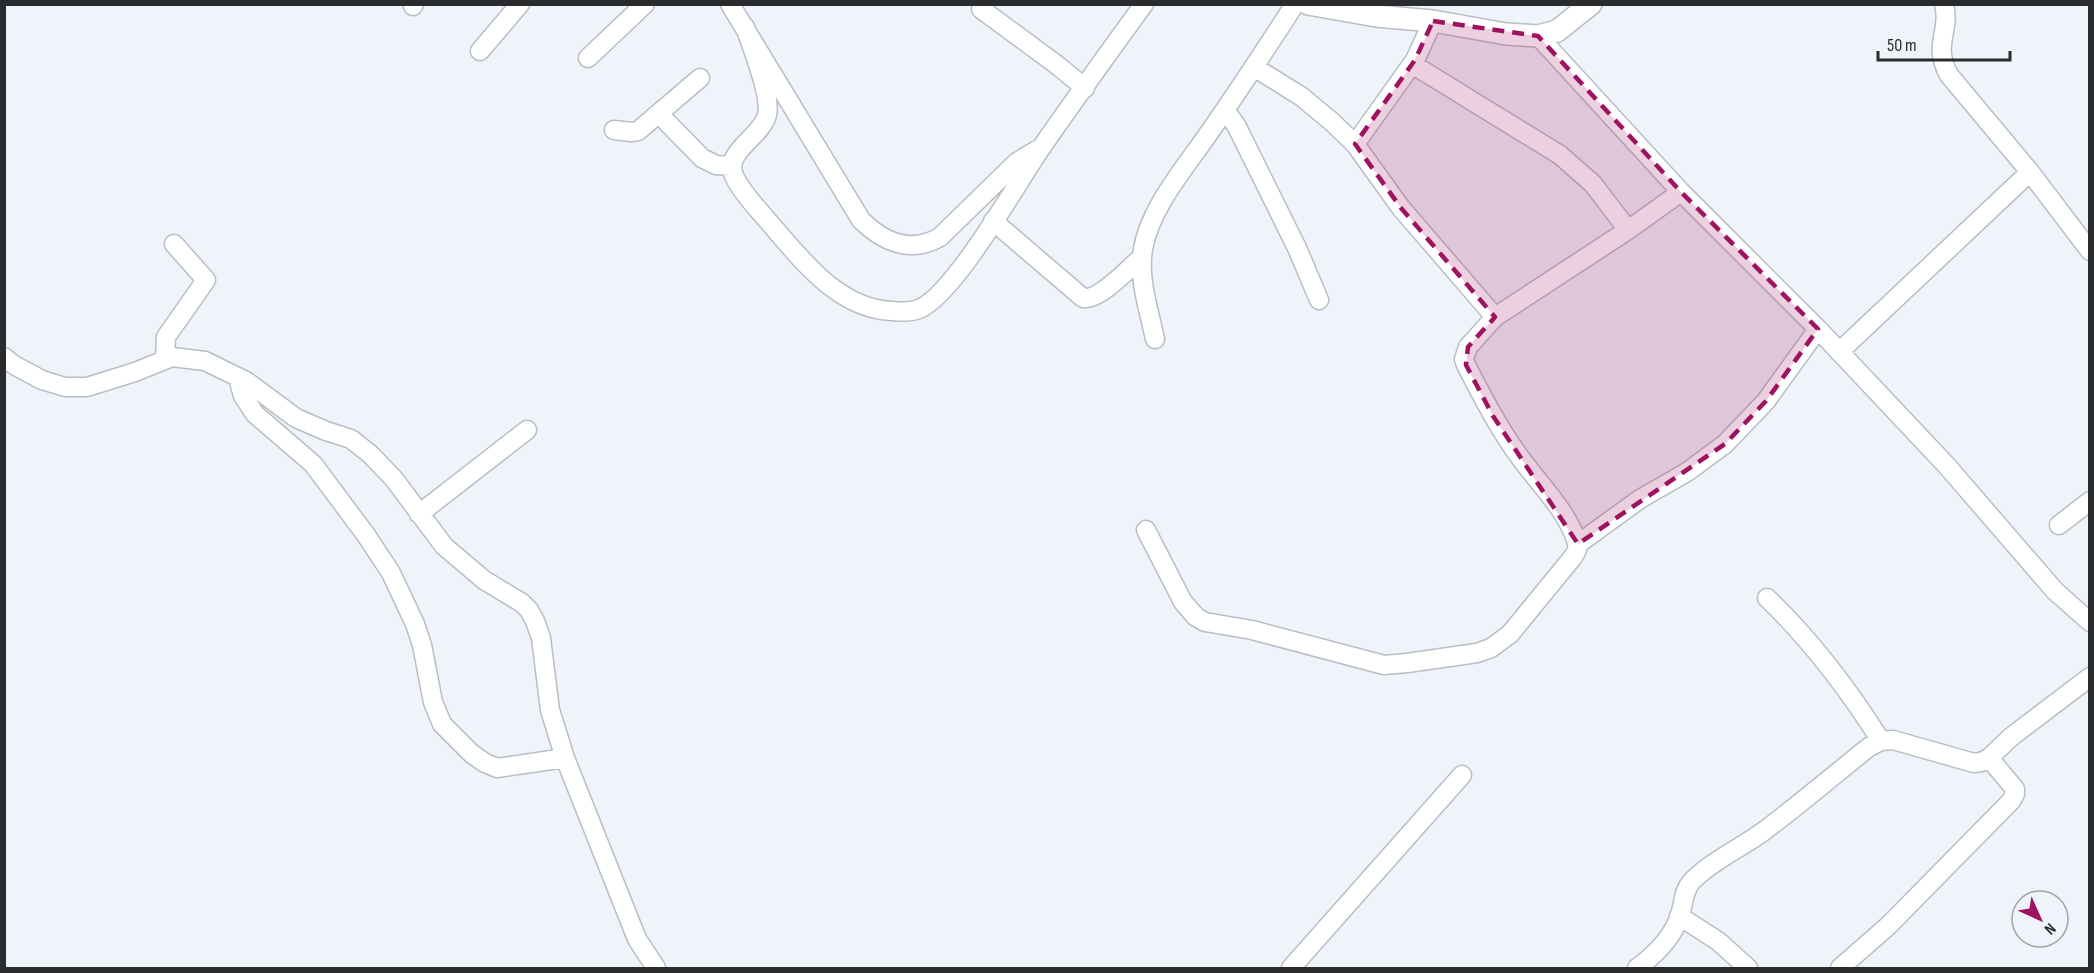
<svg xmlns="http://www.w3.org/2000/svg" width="2094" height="973" viewBox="0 0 2094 973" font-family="'Sofia Sans Condensed',sans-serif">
<rect width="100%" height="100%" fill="#eff4fb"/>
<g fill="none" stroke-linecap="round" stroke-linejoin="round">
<defs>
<path id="minor" d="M730,4L861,220C883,242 911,254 940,237L1017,162L1037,150
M1944,4C1951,31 1932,45 1949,75L2030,172L2090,251
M413,6L414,4
M981,9L1057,65L1085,88
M745,27C752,48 774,100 766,118C758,139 722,153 735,178C743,194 757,208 768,221C801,259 838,309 892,311C901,312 911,312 919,309C954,295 1017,183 1041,148C1075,99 1109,52 1144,4
M1538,36L1681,192L1818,329L1947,466L2055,591L2090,622
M480,51L520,4
M588,58L645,4
M1412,64L1560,155L1593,184L1628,230
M1254,67L1302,97L1332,122L1355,144L1401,208L1495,317
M1225,110L1236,125L1297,248L1319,300
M659,114L702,158L716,165L732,166
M614,130L631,132L638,131L700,78
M1355,144L1415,60L1433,21
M993,221L1083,298C1099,301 1129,268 1142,257
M1155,339C1149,310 1138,279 1143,249C1150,207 1188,164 1211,130C1240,89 1267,47 1295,4
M1839,352L2030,172
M4,357L14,365L42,380L65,387H87L135,372L172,357L205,361L246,381L296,418L326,431L351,439L370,454L394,479L444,546L484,580L522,603L529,610L535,621L541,638L550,710L565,758L637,939L656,968
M165,359L166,337L206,280L174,244
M238,378L243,396L255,414L313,464L366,535L391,573L415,624L422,645L433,702L442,724L472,754L485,763L497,768L565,758
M419,514L527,430
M2059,525L2090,501
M1146,530L1183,602L1196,617L1205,622L1252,630L1384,665L1407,663L1477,653L1491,648L1510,634L1573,557C1577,551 1579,547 1576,540C1566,510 1541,486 1522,460C1500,431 1483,398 1466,365L1464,359L1468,347L1495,317L1628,230L1681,192
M1578,544L1640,499L1687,472L1725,444L1766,401L1818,329
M1767,598C1812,641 1848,689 1881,741
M1679,916L1718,941L1748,968
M1291,968L1462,775
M1637,968C1655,955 1673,937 1680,915C1684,903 1683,891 1692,881C1713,860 1741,848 1764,831C1800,804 1834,775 1869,747L1881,741L1893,740L1974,763L1981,762L1989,758L2011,737L2090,677
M1840,968L1888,926L2011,801L2015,794V789L1989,758"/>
<path id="tertiary" d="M1308,4L1376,16L1433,21L1506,34L1538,36L1557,31L1591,4"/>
</defs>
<!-- minor casing -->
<use href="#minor" stroke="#b9bdc4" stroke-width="21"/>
<!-- tertiary casing -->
<use href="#tertiary" stroke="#b9bdc4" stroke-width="24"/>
<!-- minor -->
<use href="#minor" stroke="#fff" stroke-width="18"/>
<!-- tertiary -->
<use href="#tertiary" stroke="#fff" stroke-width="21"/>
</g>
<!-- marked area -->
<path fill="#9e125f" fill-opacity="0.2" stroke="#9e125f" stroke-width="4.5" stroke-dasharray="12 8" stroke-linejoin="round" d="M1433,21L1538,36L1681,192L1818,329L1766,401L1725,444L1578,544L1493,416L1466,365L1468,347L1495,317L1401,208L1355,144L1415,60Z"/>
<!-- border -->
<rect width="2094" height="973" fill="none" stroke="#292b2d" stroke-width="12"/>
<!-- north arrow -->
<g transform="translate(2040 919) rotate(135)"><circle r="28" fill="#eff4fb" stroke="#a0a4a9" stroke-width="1.5"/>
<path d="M0-4.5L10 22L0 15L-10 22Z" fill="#9e125f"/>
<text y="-9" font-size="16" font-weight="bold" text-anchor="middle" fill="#292b2d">N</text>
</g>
<!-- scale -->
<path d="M1878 51v9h132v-9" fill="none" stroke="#292b2d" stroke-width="3"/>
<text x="1887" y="51" font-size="18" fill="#292b2d" stroke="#eff4fb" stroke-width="4.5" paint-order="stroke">50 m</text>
</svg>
